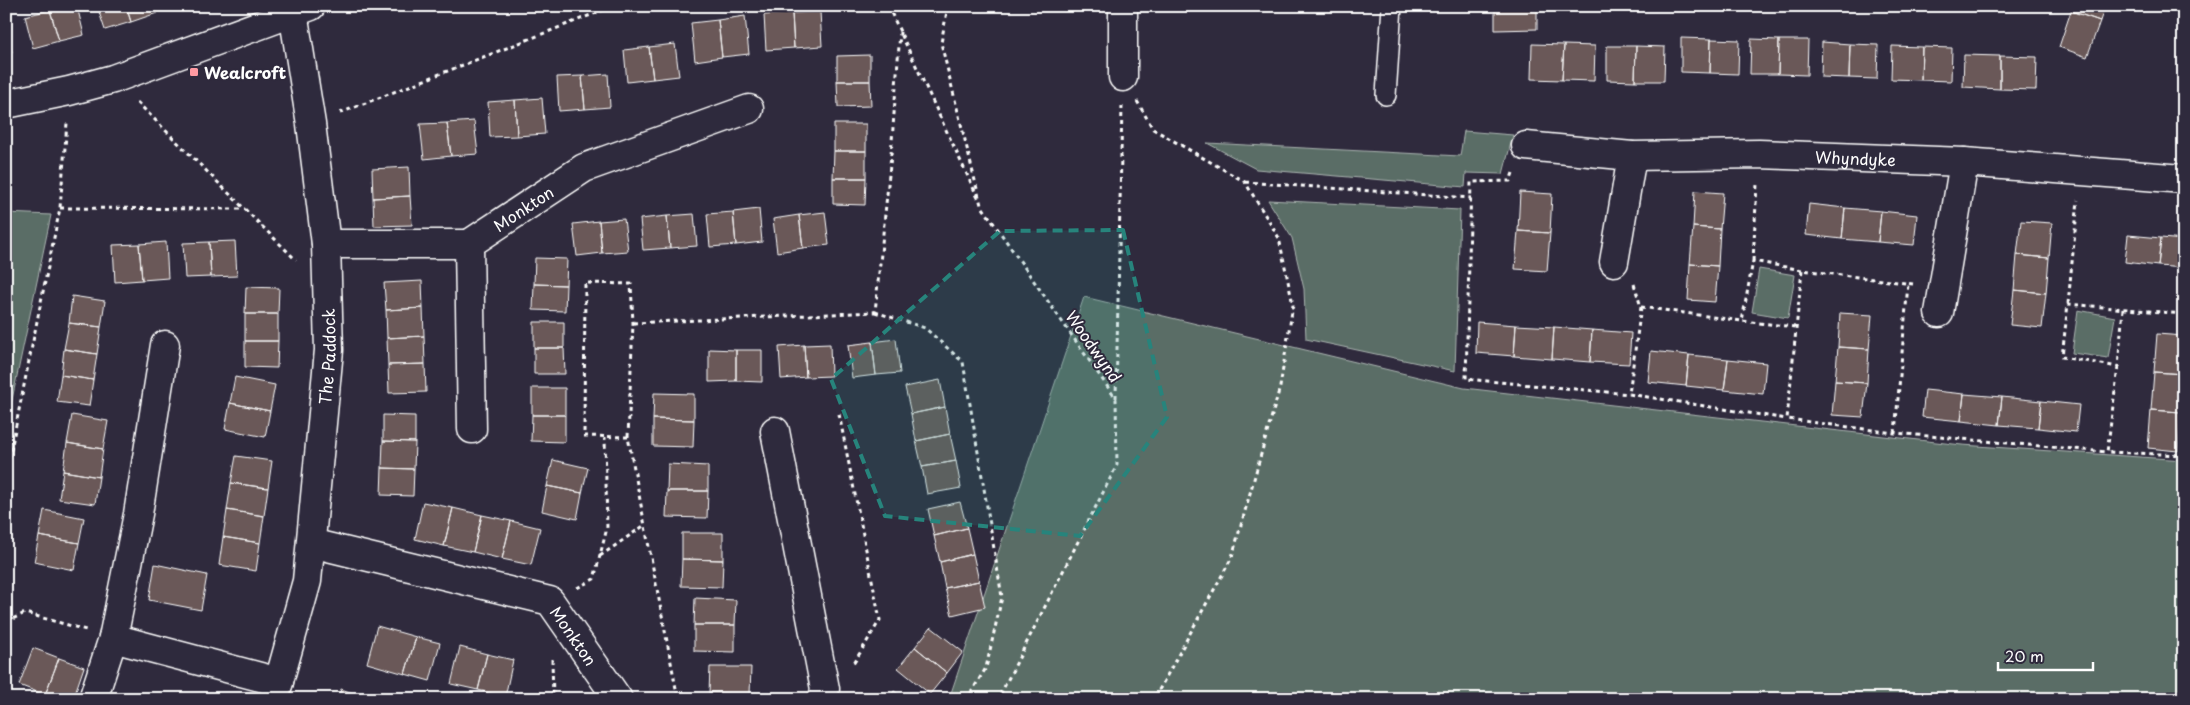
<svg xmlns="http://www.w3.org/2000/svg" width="2190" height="705" viewBox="0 0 2190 705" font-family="'Playpen Sans',sans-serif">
<rect width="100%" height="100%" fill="#2f2a3d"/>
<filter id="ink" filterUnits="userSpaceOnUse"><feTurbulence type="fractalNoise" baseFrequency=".02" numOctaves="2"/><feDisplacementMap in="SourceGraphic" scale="10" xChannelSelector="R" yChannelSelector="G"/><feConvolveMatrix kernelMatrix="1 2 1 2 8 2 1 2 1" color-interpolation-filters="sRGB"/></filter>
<g filter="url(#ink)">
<!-- green -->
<path fill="#5a6d66" stroke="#acb6b2" d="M1464,131L1513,135L1503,174L1466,173L1465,187L1256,169L1207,143L1460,156Z
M1268,200L1460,210L1455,371L1306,339L1304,289L1292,238Z
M6,213L51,215L6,428Z
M1759,269L1795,275L1788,318L1752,312Z
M1084,297L1464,388L1962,445L2184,460V699H949Z
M2078,310L2115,317L2108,358L2072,353Z"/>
<!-- building -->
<path fill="#6a5958" stroke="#fff" d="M63,6H77L84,35L59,41L50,10Z
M97,6H126L131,22L105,30Z
M126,6H155L157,13L131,22Z
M1495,6H1537V29L1495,30Z
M2073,6H2105L2100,21L2071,11Z
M50,10L59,41L33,48L25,16Z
M2071,11L2100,21L2087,57L2059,47Z
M820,12L822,46L794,48L792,13Z
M792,13L794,48L766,50L764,15Z
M745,16L749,54L722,57L718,20Z
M718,20L722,57L695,61L691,23Z
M6,31L12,52L6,53Z
M1681,38L1711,39L1710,73L1681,72Z
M1711,39L1739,40L1738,74L1710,73Z
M1751,39L1779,40L1778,74H1750Z
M1779,40H1808L1807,75L1778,74Z
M1822,42L1850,44L1849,78L1821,77Z
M675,44L679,76L653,79L649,47Z
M1532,44L1564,45L1562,80L1531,79Z
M1850,44L1878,45L1877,79L1849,78Z
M1564,45L1595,46L1594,81L1562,80Z
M1607,46H1636L1635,81L1607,80Z
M1636,46L1665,47L1664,81H1635Z
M1892,46L1922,47L1921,80L1891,79Z
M649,47L653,79L627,82L624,50Z
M1922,47L1952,48L1951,81L1921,80Z
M870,55V81H837V56Z
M1964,55L2000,56V89L1963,87Z
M2000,56L2037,57L2036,90L2000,89Z
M608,74L610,107L585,109L582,76Z
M582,76L585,109L559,111L557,77Z
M837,81H870L871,106L838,107Z
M542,98L545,134L517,136L515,100Z
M515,100L517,136L490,137L488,102Z
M474,121L478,154L451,156L447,123Z
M447,123L451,156L424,159L420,124Z
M834,124H866V151H834Z
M834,151H866V178H833Z
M409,167L410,196L373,198L372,169Z
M833,178H866L865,205L833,204Z
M1695,191L1723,193L1720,229L1693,227Z
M1520,192L1552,194L1550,233L1518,231Z
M410,196L412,225L374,226L373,198Z
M1809,204L1845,208L1842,239L1806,235Z
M1845,208L1881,211L1878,242L1842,239Z
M759,209L762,242L736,245L733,212Z
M1881,211L1917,215L1914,245L1878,242Z
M733,212L736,245L710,247L707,214Z
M825,212L829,245L803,248L799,215Z
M694,214L697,246L670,248L667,216Z
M799,215L803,248L777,252L773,219Z
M667,216L670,248L643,250L640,219Z
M624,219L628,251L602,253L599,221Z
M599,221L602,253L577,256L573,224Z
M2021,221L2052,223L2049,258L2017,255Z
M1693,227L1720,229L1718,266L1690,264Z
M1518,231L1550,233L1547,271L1515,269Z
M2128,235L2161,238L2158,266L2125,262Z
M2161,238L2184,240V268L2158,266Z
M235,241L237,276L211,277L209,242Z
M166,242L168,278L142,280L139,244Z
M209,242L211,277L185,278L183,243Z
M139,244L142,280L115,282L113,245Z
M2017,255L2049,258L2046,293L2014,290Z
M535,258L567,259L566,285L534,284Z
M1690,264L1718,266L1715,302L1688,300Z
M422,281L423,308L386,310L384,283Z
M534,284L566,285L565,311L533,310Z
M246,287L279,288L278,314H245Z
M2014,290L2046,293L2042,328L2010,325Z
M72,296L105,301L101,327L69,323Z
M423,308L424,336L387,338L386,310Z
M1840,313L1872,315L1869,349L1838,347Z
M245,314H278V341H245Z
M534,322H564V348H534Z
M1477,322L1516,325L1514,356L1476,353Z
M69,323L101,327L97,354L64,349Z
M1516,325L1554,327L1552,359L1514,356Z
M1554,327L1592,330L1590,362L1552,359Z
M1592,330L1631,333L1629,364L1590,362Z
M2157,334L2184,336V374L2154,372Z
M424,336L425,364L388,365L387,338Z
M896,339L900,373L876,375L872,342Z
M245,341H278L277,368L245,367Z
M872,342L876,375L852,378L848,345Z
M830,344L831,376L806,377L804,345Z
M804,345L806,377L781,379L779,347Z
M1838,347L1869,349L1867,383L1835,381Z
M534,348H564L565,374H534Z
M64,349L97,354L93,380L61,375Z
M709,349L736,350V381L709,382Z
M736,350H762V382L736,381Z
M1651,351L1689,355L1686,386L1648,382Z
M1689,355L1728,359L1724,390L1686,386Z
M1728,359L1766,363L1763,394L1724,390Z
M425,364L426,392L389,393L388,365Z
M2154,372L2184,374L2181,412L2151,410Z
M61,375L93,380L89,406L57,402Z
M235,377L275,385L270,411L230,403Z
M940,380L945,407L911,414L905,387Z
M1835,381L1867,383L1863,417L1832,415Z
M532,388H565V415H532Z
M1925,390L1964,394L1961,421L1922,417Z
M654,393L694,394V420L653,419Z
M1964,394L2002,397L1999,425L1961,421Z
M2002,397L2041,401L2038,428L1999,425Z
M2041,401L2079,405L2076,432L2038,428Z
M230,403L270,411L265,437L225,429Z
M945,407L950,434L916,441L911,414Z
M2151,410L2181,412L2178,451L2148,448Z
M72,415L108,421L103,449L67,443Z
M383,415L415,416V442L383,441Z
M532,415H565V442L531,441Z
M653,419L694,420L693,447L653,446Z
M950,434L956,461L922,467L916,441Z
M383,441L415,442L414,469L382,468Z
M67,443L103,449L99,477L63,471Z
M236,456L272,461L268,488L231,483Z
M553,460L588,468L582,493L547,486Z
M956,461L961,488L927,494L922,467Z
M668,464L708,466V491H667Z
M382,468L414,469L413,496L381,495Z
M63,471L99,477L95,504L59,499Z
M231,483L268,488L264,516L227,510Z
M547,486L582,493L577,519L542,511Z
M667,491H708L707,518L666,517Z
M423,502L453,508L444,546L415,539Z
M960,502L967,528L934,536L928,509Z
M453,508L482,515L473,552L444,546Z
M44,510L84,518L79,543L39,536Z
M227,510L264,516L260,543L223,537Z
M482,515L511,521L502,559L473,552Z
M511,521L540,528L531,565L502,559Z
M967,528L973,554L940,562L934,536Z
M682,533H723V560L682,559Z
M39,536L79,543L74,570L34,562Z
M223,537L260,543L256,571L219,565Z
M973,554L979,581L945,588L940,562Z
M682,559L723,560L722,587L681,586Z
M155,564L207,575L201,610L149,600Z
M979,581L985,607L952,615L945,588Z
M695,598L736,600L735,625H694Z
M694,625H735V652L694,651Z
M377,626L416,637L405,674L367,663Z
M931,627L963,652L947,673L915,647Z
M416,637L440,643L430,681L405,674Z
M460,647L487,654L478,690L451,684Z
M915,647L947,673L930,694L898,668Z
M33,648L59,658L45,695L19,685Z
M487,654L513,660L505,697L478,690Z
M59,658L84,667L73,699H55L45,695Z
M710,667H751L750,694L709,693Z
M341,689L370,699H338Z
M894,691L905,699H888Z
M709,693L750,694V699H709Z"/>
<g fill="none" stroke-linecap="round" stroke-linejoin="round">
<defs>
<path id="lane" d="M1386,95L1392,6"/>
<g id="street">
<path d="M1123,6V77"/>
<path id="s1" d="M1526,146L1632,156L1759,154L1964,162L2184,179"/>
<path d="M326,244H469"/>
<path d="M1614,262L1632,156"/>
<path d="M1939,313L1964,162"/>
<path id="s2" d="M472,429L469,244L584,168L749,109"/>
<path d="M775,431L825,689L823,699"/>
<path id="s3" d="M311,543L550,601L618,699"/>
<path d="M113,638L279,682"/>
<path d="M93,699L113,638L138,514L165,345"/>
<path id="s4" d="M274,699L307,581L329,350L326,244L311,124L293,12"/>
</g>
<path id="secondary" d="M6,104L69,91L113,79L311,6"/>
</defs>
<!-- lane casing -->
<use href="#lane" stroke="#fff" stroke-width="22"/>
<!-- street casing -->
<use href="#street" stroke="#fff" stroke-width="31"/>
<!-- secondary casing -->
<use href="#secondary" stroke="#fff" stroke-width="31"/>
<!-- path -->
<path stroke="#fff" stroke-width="3" stroke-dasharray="4 4" stroke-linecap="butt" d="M888,6L978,198
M948,6L941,43L981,205L1116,399L1117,465L998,699
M1137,101L1153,129L1245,182L1279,238L1293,305L1280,387L1232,557L1154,699
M137,102L296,260
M340,113L614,6
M1513,173L1510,181L1471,182L1466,379L1629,394
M1245,182L1471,198
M60,208L245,209
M1753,261L1757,184
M1634,284L1641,307L1742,321
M1913,284L1802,270L1787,419L1895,433L2107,452
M2068,304L2078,200
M1641,307L1629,394L1787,419
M2123,309L2118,367L2062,357L2068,304L2184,314
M875,312L925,328L963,362L1002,597L986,668L967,699
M633,323L875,312L891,155L900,32
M1795,327L1742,321L1753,261L1802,270
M2118,367L2107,452L2184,455
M1116,398L1122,105
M839,414L880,620L852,666
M1895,433L1908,284
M628,437L584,436L585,283L631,284L633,323L628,437L678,699
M6,474L60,208L67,123
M600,556L645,525
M577,588L594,579L607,528L605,437
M6,622L25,613L86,630
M552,659L553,699"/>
<!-- lane -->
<use href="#lane" stroke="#2f2a3d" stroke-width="19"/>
<!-- street -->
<use href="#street" stroke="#2f2a3d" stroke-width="28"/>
<!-- secondary -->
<use href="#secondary" stroke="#2f2a3d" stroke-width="28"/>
</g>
</g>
<!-- marked area -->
<path fill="#27847c" fill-opacity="0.2" stroke="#27847c" stroke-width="4" stroke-dasharray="10 6" stroke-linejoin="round" d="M1123,230L1167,417L1080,536L885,516L831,379L1000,231Z"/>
<!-- markers -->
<rect fill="#ff9aa2" stroke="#2f2a3d" stroke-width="2" x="189" y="67" width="10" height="10" rx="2.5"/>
<g text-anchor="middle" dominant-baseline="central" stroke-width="4" stroke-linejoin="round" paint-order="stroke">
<!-- poi labels -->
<g font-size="16" font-weight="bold" fill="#fff" stroke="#2f2a3d" text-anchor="start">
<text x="204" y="72">Wealcroft</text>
</g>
<!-- street labels -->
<g font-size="16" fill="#fff" stroke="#2f2a3d">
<text stroke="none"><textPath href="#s1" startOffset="330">Whyndyke</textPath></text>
<text stroke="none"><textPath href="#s2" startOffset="250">Monkton</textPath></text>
<text transform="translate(1094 346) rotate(55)">Woodwynd</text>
<text stroke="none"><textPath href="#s4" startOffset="348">The Paddock</textPath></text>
<text stroke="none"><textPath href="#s3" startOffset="288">Monkton</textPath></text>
</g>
</g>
<!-- margin -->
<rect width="2190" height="705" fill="none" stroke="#2f2a3d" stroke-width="25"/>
<rect x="12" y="12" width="2165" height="680" fill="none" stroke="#fff" stroke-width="2" filter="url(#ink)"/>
<!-- scale -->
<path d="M1998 662v8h95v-8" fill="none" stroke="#ffffff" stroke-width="2.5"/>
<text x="2005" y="662" font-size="15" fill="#ffffff" stroke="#2f2a3d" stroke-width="4" paint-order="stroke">20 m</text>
</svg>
